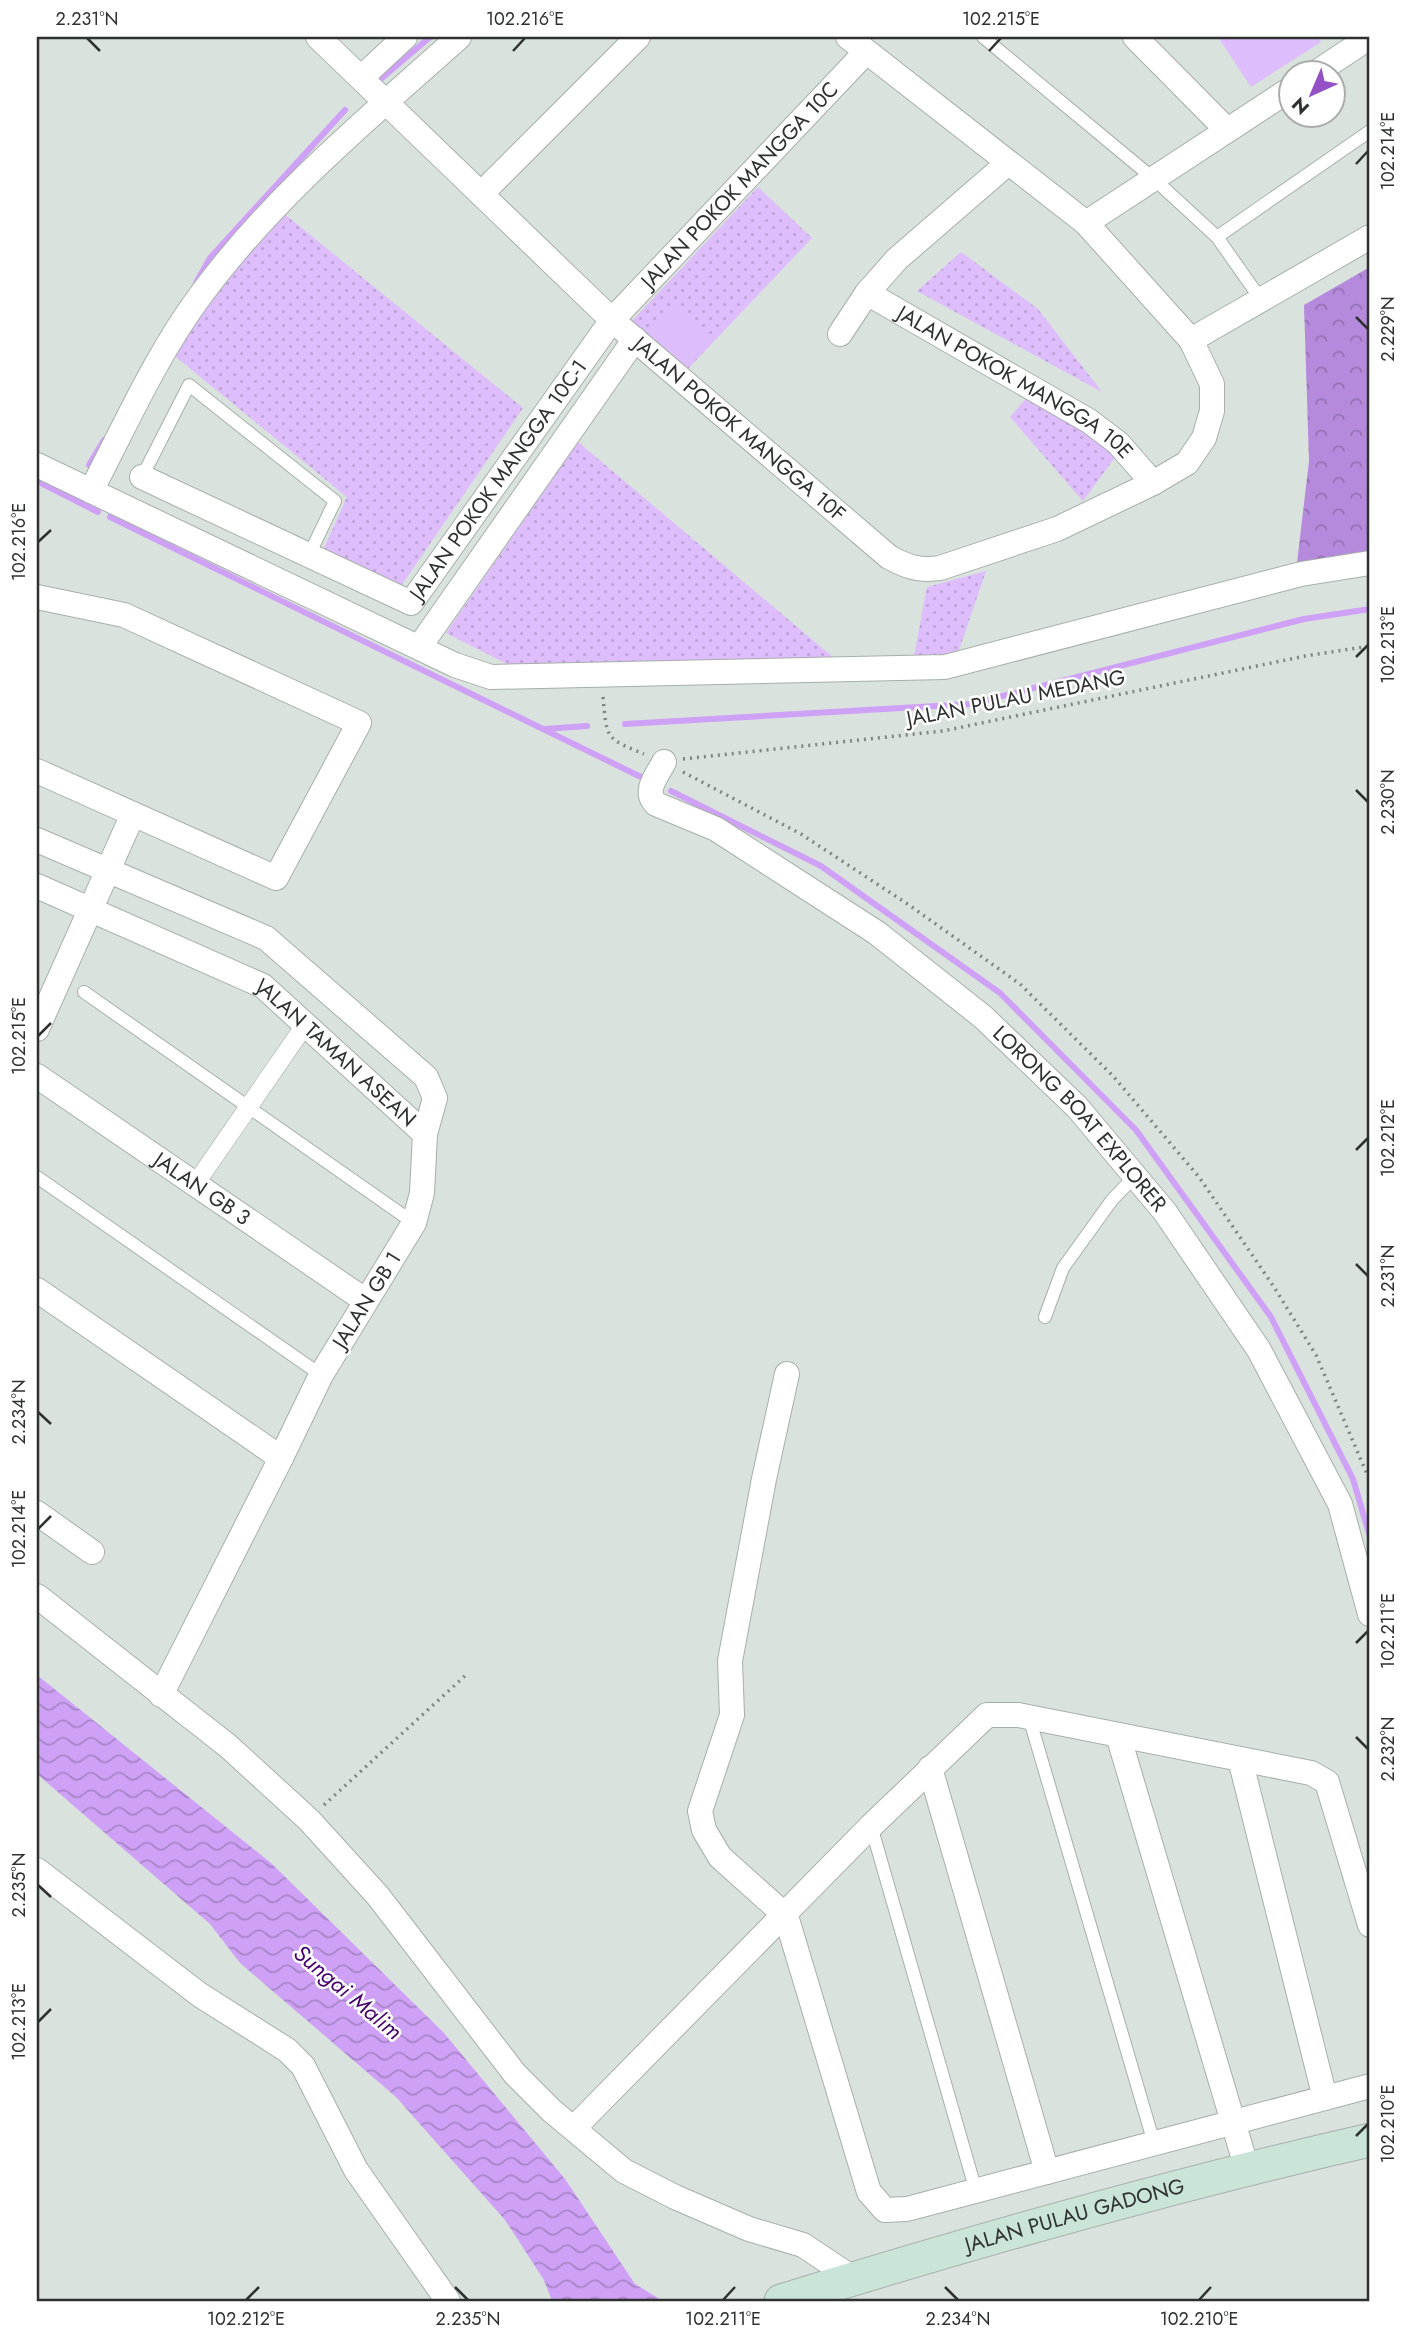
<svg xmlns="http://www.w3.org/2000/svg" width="1407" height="2338" viewBox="0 0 1407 2338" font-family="Jost,sans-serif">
<defs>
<pattern id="green-dots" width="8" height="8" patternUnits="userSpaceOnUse" patternTransform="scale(1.75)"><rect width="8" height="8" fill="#ddbdfb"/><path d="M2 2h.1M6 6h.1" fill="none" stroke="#bea3d7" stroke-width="1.8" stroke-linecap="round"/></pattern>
<pattern id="forest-crowns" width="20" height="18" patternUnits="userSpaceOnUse" patternTransform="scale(1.75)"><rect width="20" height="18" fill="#b58adc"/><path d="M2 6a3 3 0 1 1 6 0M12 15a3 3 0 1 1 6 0" fill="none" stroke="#9471b3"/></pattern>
<pattern id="water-waves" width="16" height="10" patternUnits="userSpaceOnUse" patternTransform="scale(1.75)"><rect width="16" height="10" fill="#cea1f6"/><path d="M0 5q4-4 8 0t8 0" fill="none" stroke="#a884c8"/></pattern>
</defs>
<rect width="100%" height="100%" fill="#dae2dd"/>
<!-- green -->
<path fill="url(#green-dots)" d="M758,187L812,238L684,373L630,323Z
M282,212L523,408L401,586L324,548L347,497L171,353Z
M961,252L1038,309L1102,392L917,291Z
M1030,394L1118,453L1083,501L1010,417Z
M578,442L834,658L511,666L446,633Z
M986,571L958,653L914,656L927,587Z"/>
<!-- forest -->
<path fill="url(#forest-crowns)" d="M1370,267V551L1297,563L1309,461L1304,305Z"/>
<!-- pitch -->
<path fill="#ddbdfb" d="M1218,37H1317L1321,42L1251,87Z
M677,306L712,339L685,368L650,335Z"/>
<!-- water -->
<path fill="url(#water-waves)" d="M37,1675L271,1863L444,2033L565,2179L635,2284L663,2301H552L544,2280L505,2220L396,2097L240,1963L210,1924L37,1774Z"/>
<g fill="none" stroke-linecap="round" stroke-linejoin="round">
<!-- stream -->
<path stroke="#cea1f6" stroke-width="6" d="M382,78L430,37
M196,283L210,258L345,110
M89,465L104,440
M37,481L98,512
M110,517L643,778
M625,724L971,704L1304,619L1370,609
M544,729L587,726
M671,791L821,866L1000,993L1136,1130L1271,1317L1353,1479L1370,1537"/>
<defs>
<path id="service" d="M983,37L1154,179L1217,237L1262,301
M1217,237L1370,131
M142,477L189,385L335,501L309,555
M84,992L414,1223
M37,1177L321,1375
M1045,1317L1063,1268L1112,1200L1135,1176
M1029,1717L1154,2143
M871,1826L976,2191"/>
<path id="pedestrian" d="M194,1186L305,1025"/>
<g id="minor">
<path id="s1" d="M318,37L612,320L889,557C907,567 920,571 940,568L1057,529L1153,483L1187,463L1204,438L1212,411V384L1191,340L1086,223L848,37"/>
<path d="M1135,37L1227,130"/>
<path d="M1314,74L1370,37"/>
<path d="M361,78L405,37"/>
<path d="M481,194L638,37"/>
<path d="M1086,223L1292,88"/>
<path id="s2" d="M867,293L1089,421L1118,443L1153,483"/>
<path d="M840,334L867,293L897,259L1008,163"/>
<path d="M1191,340L1370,237"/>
<path d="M37,465L455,665L491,677L945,667L1301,574L1370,563"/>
<path id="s3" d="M142,477L411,603L612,320L866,52"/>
<path d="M91,491C126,424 157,353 203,292C275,195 370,117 459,37"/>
<path d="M37,597L124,615L359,723L276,878L37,771"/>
<path d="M420,646L635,339"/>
<path id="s4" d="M664,762C657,776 643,791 656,804L716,829L877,933L983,1017L1077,1107L1165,1212L1259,1350L1340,1504L1370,1614"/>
<path d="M37,840L266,938L426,1077L435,1098L425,1134L422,1193L414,1223L321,1375L281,1458"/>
<path id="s5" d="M37,886L263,986L425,1134"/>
<path d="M37,1029L133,814"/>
<path id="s6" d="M37,1076L366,1301"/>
<path d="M37,1290L281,1458L161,1695"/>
<path d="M787,1374L764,1479L730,1661L732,1715L700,1811L704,1830L720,1857L786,1916L869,2192L885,2210L907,2209L1370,2086"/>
<path d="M37,1513L92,1552"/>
<path d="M37,1596L228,1746L309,1820L378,1896L515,2074L552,2111L624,2171L675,2197L749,2229L803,2245L854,2279"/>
<path d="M1118,1735L1247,2169"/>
<path d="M1240,1759L1325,2098"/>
<path d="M930,1768L1047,2172"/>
<path d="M37,1870L200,1995L287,2050L303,2066L356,2170L448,2301"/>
<path d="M574,2128L871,1826L987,1715H1018L1311,1773L1327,1782L1370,1925"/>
</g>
<g id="secondary">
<path id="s7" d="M781,2301C975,2241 1172,2185 1370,2140"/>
</g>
</defs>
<!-- service casing -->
<use href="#service" stroke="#a7afaa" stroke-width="14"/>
<!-- pedestrian casing -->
<use href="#pedestrian" stroke="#a7afaa" stroke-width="19"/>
<!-- minor casing -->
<use href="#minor" stroke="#a7afaa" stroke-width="26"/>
<!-- secondary casing -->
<use href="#secondary" stroke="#a7afaa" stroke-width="35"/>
<!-- path -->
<path stroke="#7e8480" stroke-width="3.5" stroke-dasharray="2 5" stroke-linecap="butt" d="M603,697C607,739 605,738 644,754
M683,759L943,731L1305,656L1370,646
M683,772L801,834L909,905L1020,984L1113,1076L1199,1177L1274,1287L1316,1355L1370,1481
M324,1805L467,1674"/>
<!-- service -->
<use href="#service" stroke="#fff" stroke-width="12"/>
<!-- pedestrian -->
<use href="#pedestrian" stroke="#fff" stroke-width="18"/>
<!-- minor -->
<use href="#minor" stroke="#fff" stroke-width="24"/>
<!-- secondary -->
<use href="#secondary" stroke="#cae4d7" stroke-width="33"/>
</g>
<!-- ticks -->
<path fill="none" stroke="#2e312f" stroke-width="2.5" d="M87,38L100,51M513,51L525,38M989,51L1001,38M1356,164L1368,151M1356,317L1368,329M38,542L51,530M1356,657L1368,645M1356,790L1368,802M38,1036L51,1023M1356,1150L1368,1138M1356,1264L1368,1276M38,1412L51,1424M38,1529L51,1516M1356,1643L1368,1631M1356,1737L1368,1749M38,1885L51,1897M38,2022L51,2009M1356,2136L1368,2124M455,2287L468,2300M945,2287L958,2300M246,2300L259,2287M723,2300L735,2287M1199,2300L1211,2287"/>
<g text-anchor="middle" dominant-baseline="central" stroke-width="5" stroke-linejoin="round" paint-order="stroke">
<!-- street labels -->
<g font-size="21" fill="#2e312f" stroke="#fff">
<text stroke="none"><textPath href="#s3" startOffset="830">JALAN POKOK MANGGA 10C</textPath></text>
<text stroke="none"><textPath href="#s2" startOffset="173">JALAN POKOK MANGGA 10E</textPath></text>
<text stroke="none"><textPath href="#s1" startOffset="576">JALAN POKOK MANGGA 10F</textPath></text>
<text stroke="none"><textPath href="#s3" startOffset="448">JALAN POKOK MANGGA 10C-1</textPath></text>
<text transform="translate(1016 698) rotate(-11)">JALAN PULAU MEDANG</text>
<text stroke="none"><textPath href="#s5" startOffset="346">JALAN TAMAN ASEAN</textPath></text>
<text stroke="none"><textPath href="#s4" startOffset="579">LORONG BOAT EXPLORER</textPath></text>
<text stroke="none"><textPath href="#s6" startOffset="200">JALAN GB 3</textPath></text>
<text transform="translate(367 1300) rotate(-58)">JALAN GB 1</text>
<text stroke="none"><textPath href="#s7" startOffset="306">JALAN PULAU GADONG</textPath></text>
</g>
<!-- water labels -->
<g font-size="23" font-style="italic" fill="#46036b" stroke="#fff">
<text transform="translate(348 1992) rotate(40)">Sungai Malim</text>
</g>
</g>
<!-- border -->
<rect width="1407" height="2338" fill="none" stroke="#ffffff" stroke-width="77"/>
<!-- north arrow -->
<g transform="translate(1312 94) rotate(224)"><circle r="33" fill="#ffffff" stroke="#abadac" stroke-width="2"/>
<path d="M0-5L12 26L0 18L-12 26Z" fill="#9451c6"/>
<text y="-10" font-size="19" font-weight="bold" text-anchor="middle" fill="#2e312f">N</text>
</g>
<rect x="38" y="38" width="1330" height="2262" fill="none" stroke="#2e312f" stroke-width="2.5"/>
<g font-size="18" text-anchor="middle" fill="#2e312f">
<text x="87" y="25">2.231°N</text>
<text x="525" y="25">102.216°E</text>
<text x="1001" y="25">102.215°E</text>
<text transform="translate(1388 151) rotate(-90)" y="6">102.214°E</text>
<text transform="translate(1388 329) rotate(-90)" y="6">2.229°N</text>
<text transform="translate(19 542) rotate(-90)" y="6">102.216°E</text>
<text transform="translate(1388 645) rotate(-90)" y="6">102.213°E</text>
<text transform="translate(1388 802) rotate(-90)" y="6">2.230°N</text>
<text transform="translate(19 1036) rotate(-90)" y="6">102.215°E</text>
<text transform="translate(1388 1138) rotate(-90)" y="6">102.212°E</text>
<text transform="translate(1388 1276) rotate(-90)" y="6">2.231°N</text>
<text transform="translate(19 1412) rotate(-90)" y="6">2.234°N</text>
<text transform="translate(19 1529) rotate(-90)" y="6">102.214°E</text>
<text transform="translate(1388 1631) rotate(-90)" y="6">102.211°E</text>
<text transform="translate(1388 1749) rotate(-90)" y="6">2.232°N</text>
<text transform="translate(19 1885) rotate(-90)" y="6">2.235°N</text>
<text transform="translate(19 2022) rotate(-90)" y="6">102.213°E</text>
<text transform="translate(1388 2124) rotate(-90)" y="6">102.210°E</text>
<text x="246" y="2325">102.212°E</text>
<text x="468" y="2325">2.235°N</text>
<text x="723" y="2325">102.211°E</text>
<text x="958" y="2325">2.234°N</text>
<text x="1199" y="2325">102.210°E</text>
</g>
</svg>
